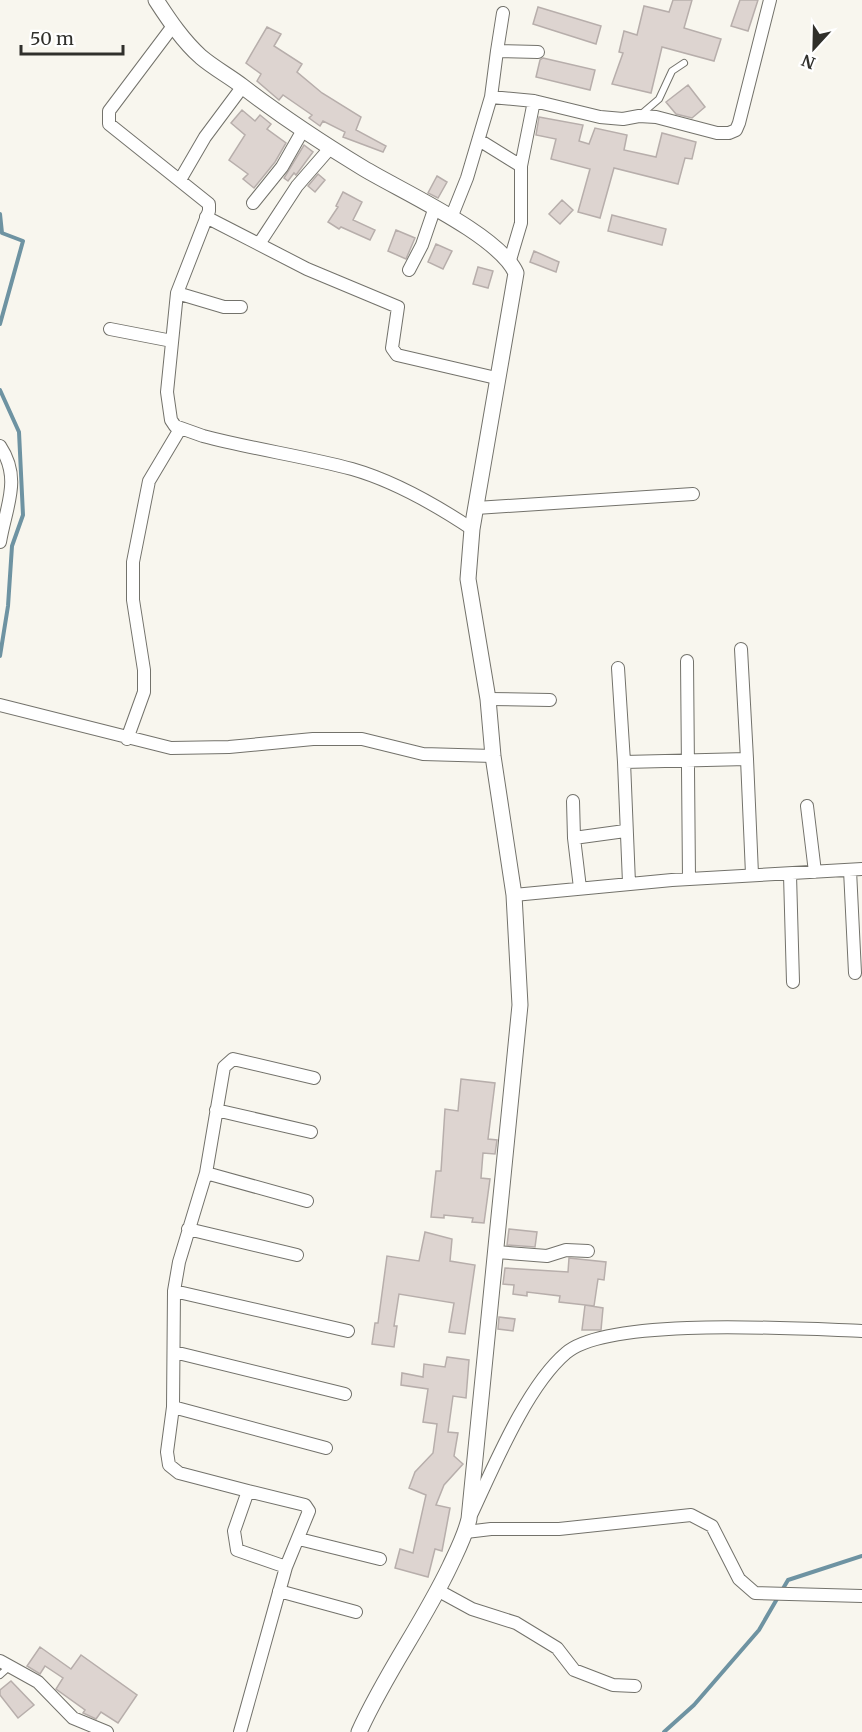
<svg xmlns="http://www.w3.org/2000/svg" width="862" height="1732" viewBox="0 0 862 1732" font-family="Merriweather,serif">
<rect width="100%" height="100%" fill="#f8f6ee"/>
<g fill="none" stroke-linecap="round" stroke-linejoin="round">
<!-- stream -->
<path stroke="#6e93a2" stroke-width="4" d="M0,214L2,233L23,241L0,324
M0,390L19,432L23,515L12,546L8,606L0,656
M664,1732L694,1705L759,1630L788,1580L862,1556"/>
</g>
<!-- building -->
<path fill="#ddd4d0" stroke="#b7aeab" stroke-width="1.5" d="M673,0H692L684,28L721,39L714,61L662,47L651,93L612,84L623,53L619,52L624,31L637,35L644,6L669,12Z
M740,0H758L748,31L731,26Z
M538,7L601,26L596,44L533,24Z
M267,27L281,34L274,46L302,64L297,72L322,93L361,117L356,130L386,146L383,152L343,137L345,132L323,121L320,126L309,118L312,115L283,95L279,100L257,81L261,74L246,63Z
M543,58L595,70L590,90L536,77L540,60Z
M688,85L705,107L692,118L676,114L666,102Z
M242,110L255,121L260,115L271,124L267,129L286,143L275,162L254,188L243,179L248,174L229,160L245,135L231,123Z
M539,117L583,125L579,141L589,144L595,128L627,135L624,150L656,157L662,133L696,142L692,159L685,158L678,184L614,168L600,218L578,212L590,169L551,159L556,139L536,135Z
M304,145L313,152L296,175L294,173L288,181L284,178Z
M318,174L325,180L315,192L308,186Z
M437,176L447,182L438,198L428,193Z
M343,192L362,202L353,220L375,230L370,240L341,227L339,229L328,222L338,207L336,206Z
M562,200L573,210L560,224L549,214Z
M612,215L666,229L662,245L608,231Z
M396,230L415,238L406,259L388,251Z
M436,244L452,251L443,269L428,262Z
M534,251L559,262L556,272L530,262Z
M478,267L493,271L488,288L473,284Z
M461,1079L495,1083L488,1139L497,1140L495,1154L483,1153L481,1178L490,1179L484,1223L472,1222L473,1218L444,1215V1218L431,1217L436,1171H441L445,1109L458,1111Z
M509,1229L537,1232L535,1247L507,1245Z
M425,1232L452,1239L450,1261L475,1265L465,1334L449,1332L454,1303L399,1294L394,1326H397L394,1347L372,1344L375,1323H378L387,1256L419,1261Z
M569,1258L606,1262L604,1280L598,1279L594,1306L559,1302L560,1296L527,1292V1296L513,1294L514,1285L503,1284L505,1268L568,1272Z
M585,1305L603,1308L601,1330H582Z
M499,1317L515,1319L513,1331L498,1329Z
M447,1357L469,1360L466,1398L453,1396L448,1432L458,1433L454,1456L463,1464L444,1485L436,1505L450,1508L442,1551L435,1549L428,1577L395,1568L400,1549L413,1553L426,1495L409,1488L415,1472L433,1453L437,1424L423,1422L428,1389L401,1385L402,1373L423,1377L424,1364L445,1367Z
M40,1647L71,1669L81,1655L137,1695L118,1723L101,1712L96,1719L83,1713L85,1710L56,1689L63,1678L45,1666L40,1674L27,1666Z
M11,1681L34,1705L18,1718L0,1695V1690Z"/>
<g fill="none" stroke-linecap="round" stroke-linejoin="round">
<defs>
<path id="service" d="M639,116L659,99L672,71L684,63
M0,1675L10,1666"/>
<path id="minor" d="M173,26L109,111V124L209,204V211L177,293L167,392L171,420L175,426L203,436C252,449 303,456 352,469C394,481 436,505 472,529
M497,51L503,13
M491,97L534,101L600,117L623,119L639,116L656,117L717,133H729L736,130L739,123L770,0
M479,140L521,166
M180,180L205,137L243,86
M253,203L282,167L303,130
M206,217L307,269L398,307L392,348L397,355L496,378
M451,218L467,178L491,97L497,51L538,52
M259,244L297,186L331,147
M510,260L521,223V166L534,101
M409,270L422,245L434,210
M177,293L224,307H241
M110,329L172,341
M0,446C22,479 6,506 0,542
M476,508L693,494
M741,649L747,759
M687,661L689,878
M618,668L624,762
M488,699L550,700
M0,705L171,748L229,747L313,739H362L423,754L493,756
M127,739L144,692V670L133,600V562L149,481L180,429
M573,801L574,838
M807,806L815,872
M850,870L855,973
M790,875L793,982
M629,883L624,762L747,759L752,874
M580,888L574,838L625,831
M514,895L672,880L862,869
M216,1110L311,1132
M206,1173L307,1201
M188,1229L297,1255
M496,1252L547,1256L566,1250L588,1251
M174,1291L348,1331
M174,1352L345,1394
M173,1407L174,1291L179,1262L206,1173L224,1067L233,1059L314,1078
M472,1513C494,1466 527,1386 566,1353C608,1316 802,1329 862,1331
M466,1532L491,1529H559L691,1515L712,1526L739,1579L755,1593L862,1596
M299,1539L380,1559
M286,1567L237,1550L234,1531L248,1491L179,1473L169,1465L167,1452L173,1407L326,1448
M279,1591L356,1612
M439,1591L472,1609L516,1623L557,1648L574,1670L613,1685L635,1686
M0,1661L38,1682L73,1718L107,1732
M240,1732L286,1567L309,1511L305,1505L248,1491"/>
<path id="tertiary" d="M156,0C169,20 183,41 201,57C214,68 229,76 242,86C281,116 322,143 363,168C401,191 499,235 516,273L472,529L468,579L488,699L493,756L514,895L520,1005L469,1519C465,1536 457,1551 450,1566C423,1623 385,1674 359,1732"/>
</defs>
<!-- service casing -->
<use href="#service" stroke="#73726b" stroke-width="8"/>
<!-- minor casing -->
<use href="#minor" stroke="#73726b" stroke-width="14"/>
<!-- tertiary casing -->
<use href="#tertiary" stroke="#73726b" stroke-width="17"/>
<!-- service -->
<use href="#service" stroke="#fff" stroke-width="6"/>
<!-- minor -->
<use href="#minor" stroke="#fff" stroke-width="12"/>
<!-- tertiary -->
<use href="#tertiary" stroke="#fff" stroke-width="15"/>
</g>
<!-- north arrow -->
<g transform="translate(814 48) rotate(202)" stroke="#ffffff" stroke-width="4.5" paint-order="stroke">
<path d="M0-4.5L10 22L0 15L-10 22Z" fill="#30302c"/>
<text y="-9" font-size="16" font-weight="bold" text-anchor="middle" fill="#30302c">N</text>
</g>
<!-- scale -->
<path d="M21 45v9h102v-9" fill="none" stroke="#30302c" stroke-width="3"/>
<text x="30" y="45" font-size="18" fill="#30302c" stroke="#ffffff" stroke-width="4.5" paint-order="stroke">50 m</text>
</svg>
